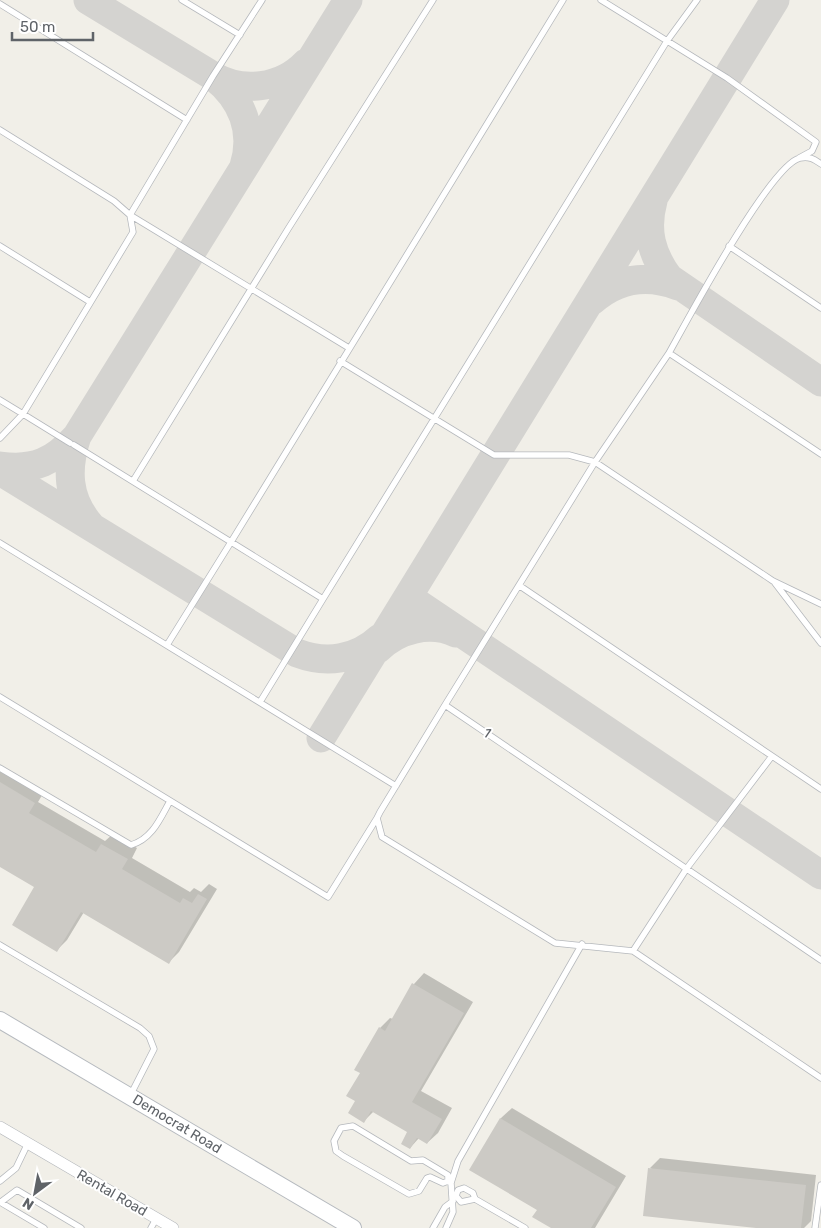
<svg xmlns="http://www.w3.org/2000/svg" width="821" height="1228" viewBox="0 0 821 1228" font-family="Rubik,sans-serif">
<rect width="100%" height="100%" fill="#f1efe8"/>
<!-- shadow -->
<path fill="#0003" d="M0,766L44,792L38,802L105,841L113,834L137,848L132,858L190,892L194,888L201,892L209,884L217,889L179,952L169,962L84,912L67,940L57,950L36,887L0,865Z
M424,973L473,1002L421,1091L452,1108L438,1133L427,1143L419,1138L410,1148L409,1132L374,1111L364,1121L357,1101L362,1073L380,1028L390,1018L393,1019L414,984Z
M512,1108L626,1176L595,1228H553L538,1210L471,1169L501,1118Z
M660,1158L816,1175L811,1221L804,1228H767L650,1168Z"/>
<g fill="none" stroke-linecap="round" stroke-linejoin="round">
<!-- taxiway -->
<path stroke="#d4d3d0" stroke-width="29" d="M88,0L213,76C242,93 281,89 306,63
M214,77C242,99 255,131 244,166
M653,201C645,230 651,254 669,278L821,382
M592,301C618,278 647,274 678,286
M77,436C66,469 67,498 90,525
M0,466C35,471 54,461 77,436L348,0
M0,471L297,653C326,664 356,660 380,638
M408,597L821,875
M378,649C398,629 430,621 456,633
M321,738L775,0"/>
</g>
<!-- building -->
<path fill="#cccac5" d="M0,782L35,803L29,813L96,852L101,844L128,859L122,869L180,903L183,898L192,903L198,894L207,899L169,964L81,912L57,952L12,925L34,887L0,867Z
M412,983L464,1013L412,1102L442,1119L427,1144L417,1138L410,1149L401,1144L407,1132L371,1111L364,1123L348,1113L355,1101L346,1096L360,1073L354,1070L379,1027L385,1031Z
M500,1118L616,1187L591,1228H551L532,1217L537,1210L469,1170Z
M648,1168L806,1185L801,1228H756L643,1216Z"/>
<g fill="none" stroke-linecap="round" stroke-linejoin="round">
<defs>
<path id="service" d="M182,0L240,35
M601,0L727,78L816,142L812,151L799,158
M0,4L187,120
M0,130L114,201L130,215L213,76L262,0
M130,215L349,348
M0,246L90,302
M729,246L821,308
M669,353C688,319 770,165 800,158C809,156 814,159 821,164
M340,361L494,455H569L595,462L773,581L821,604
M0,400L23,414L133,232L130,215
M0,438L23,414L70,443
M74,445L231,542L563,0
M133,481L288,229L433,0
M0,543L396,786
M775,583L821,643
M520,586L821,789
M167,645L231,542L323,599L667,41L697,0
M0,697L328,897L377,818
M260,702L323,599
M445,705L595,462L669,353L821,454
M772,756L687,868L633,951L821,1078
M0,768L131,845C152,839 160,819 170,801
M0,945L140,1028L149,1036L154,1049L131,1094
M633,951L555,943L382,837L377,818L380,812L445,705L821,960
M0,1181L16,1168L28,1143
M448,1181V1175L423,1160L411,1161L353,1126L341,1128L334,1141L336,1151L343,1156L409,1194L419,1191L427,1178L430,1177L443,1183L448,1181L451,1183
M464,1188L473,1193L475,1199L461,1202L456,1196L458,1190Z
M475,1199L525,1228
M0,1202L44,1228
M1,1202L17,1190L81,1228
M151,1228L156,1219
M433,1228L445,1207L453,1201
M446,1228L453,1212L451,1183L458,1161L582,944
M815,1228L821,1185"/>
<path id="minor" d="M0,1127L173,1228"/>
<path id="secondary" d="M0,1020L353,1228"/>
</defs>
<!-- service casing -->
<use href="#service" stroke="#b5b8bc" stroke-width="7"/>
<!-- minor casing -->
<use href="#minor" stroke="#b5b8bc" stroke-width="12"/>
<!-- secondary casing -->
<use href="#secondary" stroke="#b6babf" stroke-width="18"/>
<!-- service -->
<use href="#service" stroke="#fff" stroke-width="5.5"/>
<!-- minor -->
<use href="#minor" stroke="#fff" stroke-width="11"/>
<!-- secondary -->
<use href="#secondary" stroke="#fff" stroke-width="16"/>
</g>
<g text-anchor="middle" dominant-baseline="central" stroke-width="4" stroke-linejoin="round" paint-order="stroke">
<!-- street labels -->
<g font-size="14" fill="#5f6368" stroke="#fff">
<text transform="translate(487 733) rotate(34)">1</text>
<text transform="translate(177 1124) rotate(31)">Democrat Road</text>
<text transform="translate(112 1193) rotate(30)">Rental Road</text>
</g>
</g>
<!-- north arrow -->
<g transform="translate(35 1193) rotate(212)" stroke="#ffffff" stroke-width="4" paint-order="stroke">
<path d="M0-4L9 19L0 12L-9 19Z" fill="#5f6368"/>
<text y="-8" font-size="14" font-weight="bold" text-anchor="middle" fill="#5f6368">N</text>
</g>
<!-- scale -->
<path d="M12 32v8h81v-8" fill="none" stroke="#5f6368" stroke-width="2.5"/>
<text x="20" y="32" font-size="15" fill="#5f6368" stroke="#ffffff" stroke-width="4" paint-order="stroke">50 m</text>
</svg>
